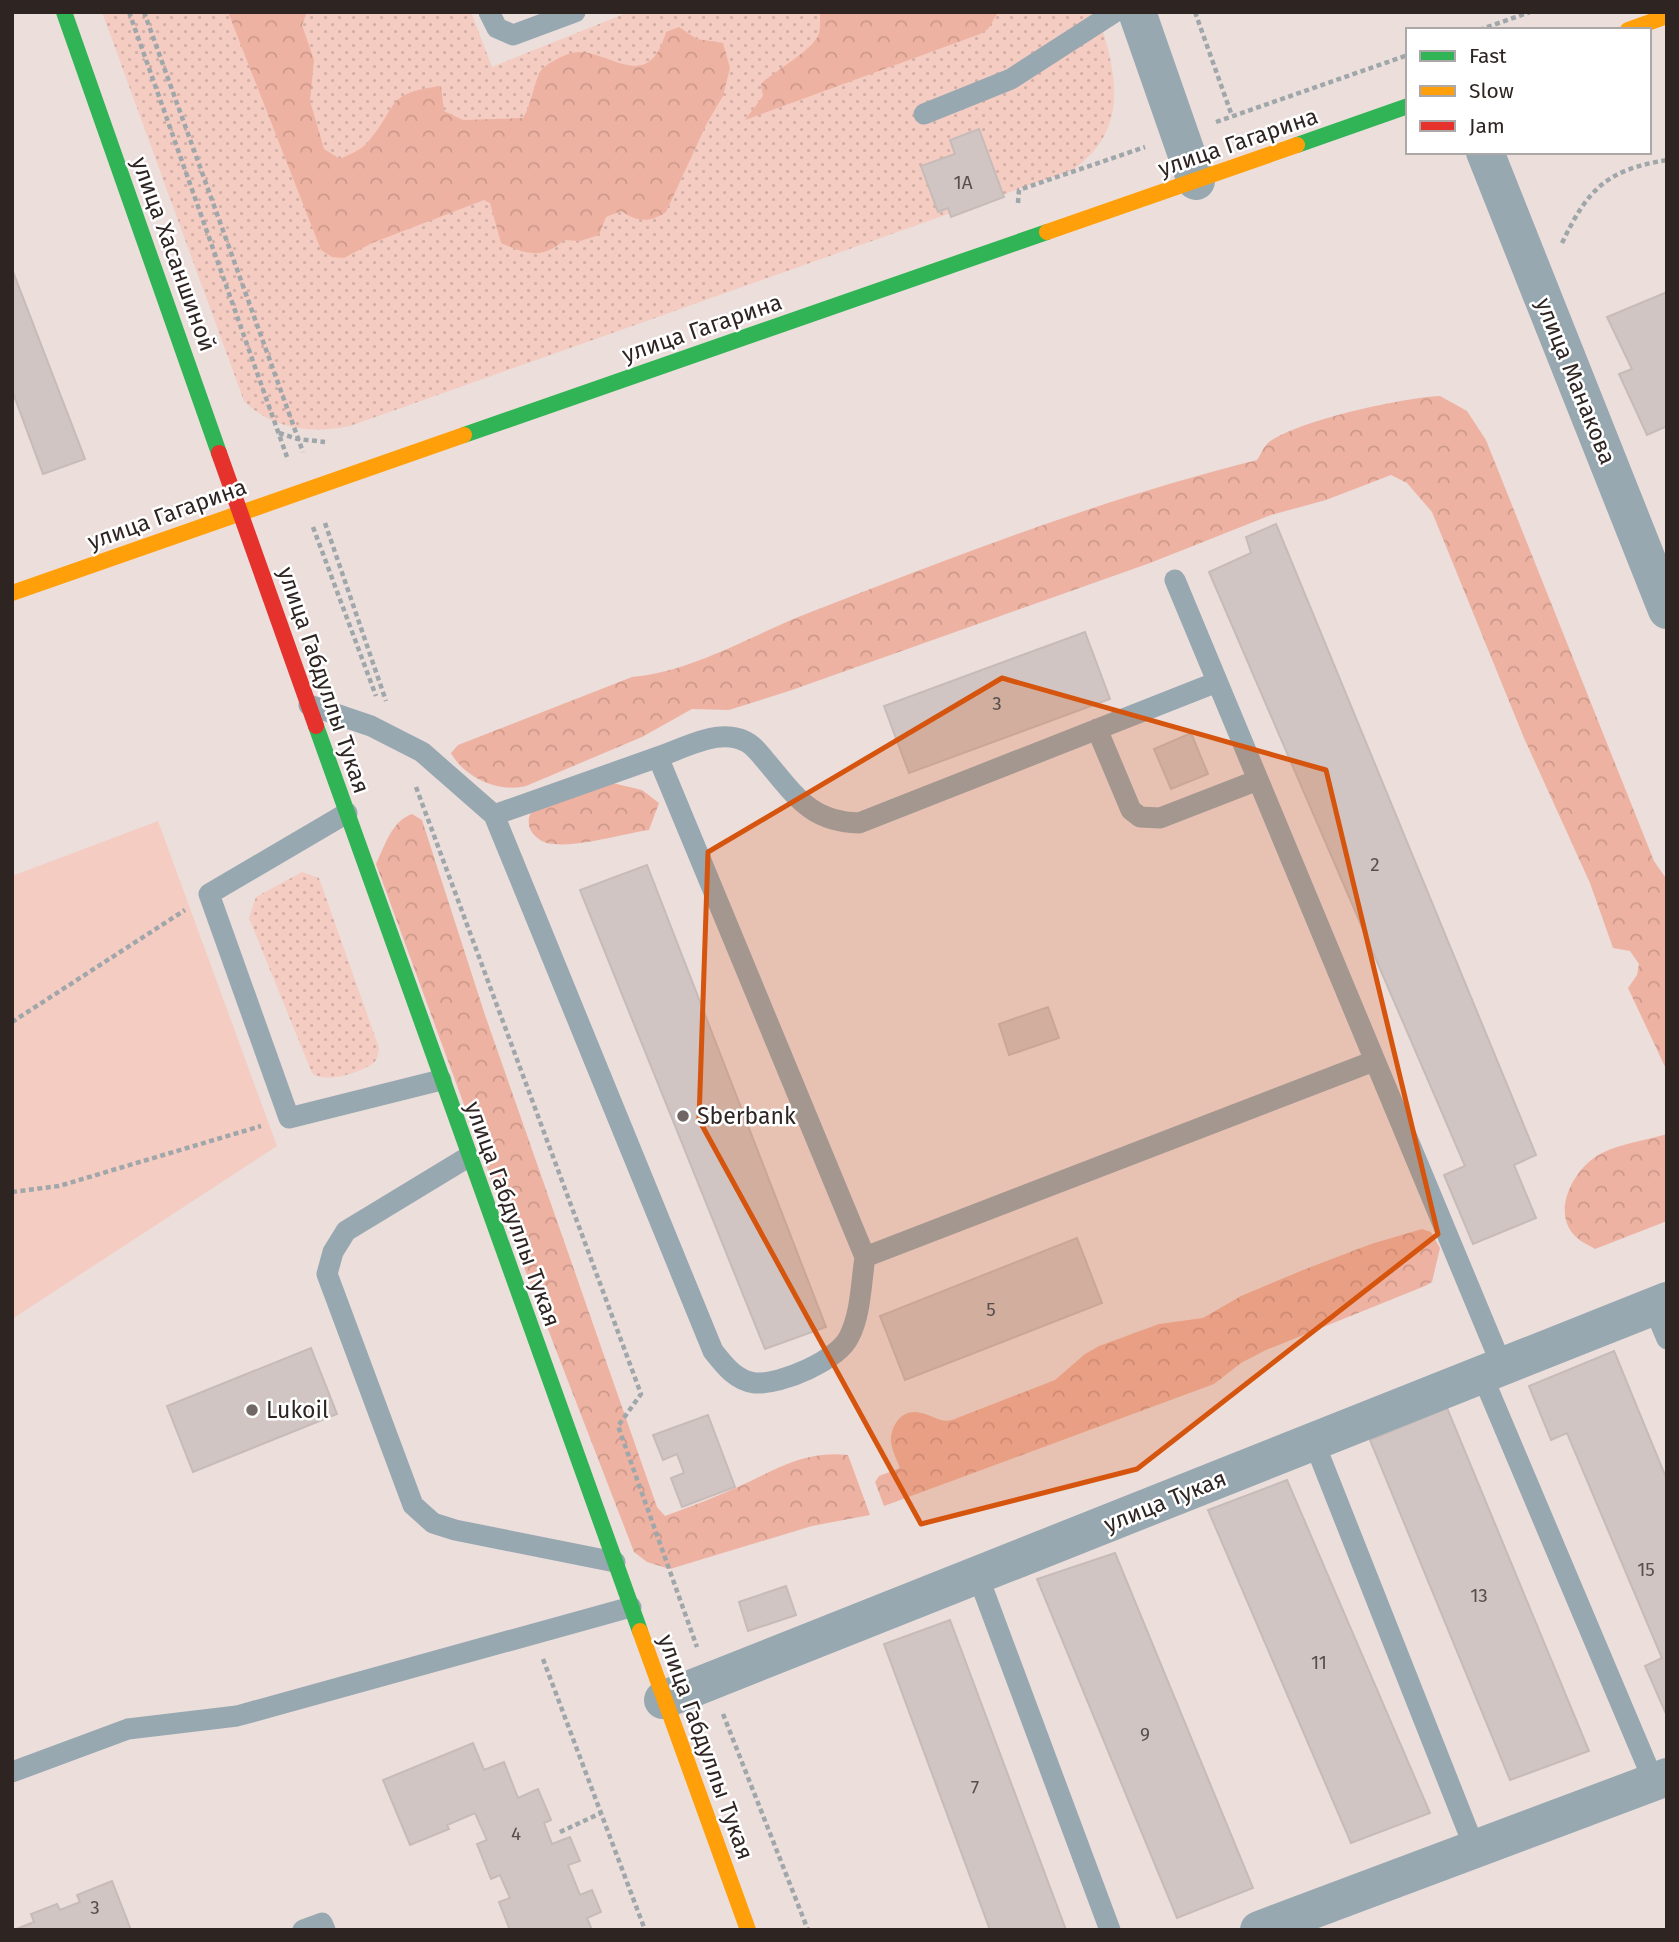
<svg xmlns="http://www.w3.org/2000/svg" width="1679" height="1942" viewBox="0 0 1679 1942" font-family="'Fira Sans',sans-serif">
<defs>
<pattern id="grass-dots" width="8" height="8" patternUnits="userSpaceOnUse" patternTransform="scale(1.75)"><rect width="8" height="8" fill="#f4ccc1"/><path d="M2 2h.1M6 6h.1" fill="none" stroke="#d2afa6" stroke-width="1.8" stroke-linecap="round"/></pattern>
<pattern id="forest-crowns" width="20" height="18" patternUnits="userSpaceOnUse" patternTransform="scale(1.75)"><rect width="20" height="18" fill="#eeb2a2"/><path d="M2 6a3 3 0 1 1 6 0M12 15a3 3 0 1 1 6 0" fill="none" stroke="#cc998b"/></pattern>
</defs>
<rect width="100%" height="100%" fill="#ecdedb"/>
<!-- grass -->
<path fill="url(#grass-dots)" d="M102,12H471L492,67L629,12H1097C1116,71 1132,129 1072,170L350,426C311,434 272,429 244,401Z
M302,872L319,878L379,1048C378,1054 378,1060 372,1064C359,1073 324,1084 312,1073L249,918L256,897Z"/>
<!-- forest -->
<path fill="url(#forest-crowns)" d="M228,12H307L302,25L314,60L310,101L324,149L340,159C348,155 362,150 368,142C399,106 384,93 441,86L444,111L463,120L523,118C532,105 535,75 543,68C552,61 566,53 578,52C613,52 648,94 666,32L679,27L697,39L723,43L730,68L723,96L707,123L666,212C650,223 637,222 621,211L606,217L599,235L580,241L564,240C542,260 526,254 501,243L490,203L484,200L372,243L344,258L332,257L321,250Z
M820,12H997V14L988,29L980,34L745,120L763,96L761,84C774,71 810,52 818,36C821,30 820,19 820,12Z
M1440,396L1467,411L1486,440L1654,861L1667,880V1071L1628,988L1637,975L1639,964L1630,951L1613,948L1590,883L1524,738L1432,512L1407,483L1391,475L1326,500L1271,515L1150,563L789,691L729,710L692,709L642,737L526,786C499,793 465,778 451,753L458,745L632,677C695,671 753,634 811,612C957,555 1105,498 1257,460C1261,454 1264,446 1269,442C1300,420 1401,398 1440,396Z
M608,782L642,790L659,803L649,830C621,834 574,849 547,843C539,841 530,833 529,825C524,796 588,787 608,782Z
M412,814L422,820L485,1015L657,1507L665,1516C690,1507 716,1497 740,1486C777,1469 805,1450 848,1455L870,1515L812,1526L670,1569L647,1562L634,1552L512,1236L376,864C385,845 392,821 412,814Z
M1667,1134V1221L1595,1249C1589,1245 1581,1242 1576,1237C1553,1215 1569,1179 1590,1161C1608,1145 1644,1141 1667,1134Z
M1422,1229L1431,1232L1440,1248L1432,1282L1425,1286L1266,1350L1241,1363L1214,1384L884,1506L875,1482L879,1476L900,1468C897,1460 892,1451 891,1442C890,1425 903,1408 921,1413C933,1415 940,1423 952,1420L1055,1380L1085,1354L1099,1346L1159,1324L1203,1318L1241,1296L1303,1270L1371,1244Z"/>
<!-- green -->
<path fill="#f4ccc1" d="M158,821L277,1146L12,1319V876Z"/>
<!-- building -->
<path fill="#d0c5c2" stroke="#c6bbb8" stroke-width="2" d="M979,129L1004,197L951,217L948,208L938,212L921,166L955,154L950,140Z
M12,269L85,459L43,474L12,390Z
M1667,292V426L1647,435L1619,374L1632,369L1607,317Z
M1276,524L1536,1155L1514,1165L1536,1218L1473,1244L1444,1175L1465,1166L1209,572L1251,553L1246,537Z
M1085,632L1110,699L909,773L884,706Z
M1191,733L1208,774L1171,789L1154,749Z
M647,865L826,1327L765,1349L580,890Z
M1048,1007L1059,1038L1009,1055L999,1024Z
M1077,1238L1102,1303L905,1380L880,1316Z
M311,1348L337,1414L193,1472L167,1406Z
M1614,1351L1667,1480V1716L1645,1666L1662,1658L1567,1433L1551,1440L1529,1386Z
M1447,1408L1589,1751L1510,1780L1370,1440Z
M708,1415L735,1487L682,1507L671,1478L684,1473L677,1454L663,1460L653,1435Z
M1287,1480L1430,1813L1351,1843L1208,1510Z
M1115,1553L1253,1888L1177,1918L1037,1579Z
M786,1586L796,1615L748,1631L739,1602Z
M950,1620L1066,1930H990L884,1644Z
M473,1743L484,1770L504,1762L518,1798L538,1789L551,1820L544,1823L552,1844L570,1837L580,1861L568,1865L580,1895L592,1890L601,1912L587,1918L592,1930H510L499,1902L510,1898L500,1875L491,1879L477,1844L487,1840L475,1813L447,1825L449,1829L410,1845L383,1780Z
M112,1881L131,1930H14L34,1922L31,1914L57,1904L60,1910L80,1902L77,1895Z"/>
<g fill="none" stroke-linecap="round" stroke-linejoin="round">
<!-- path -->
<path stroke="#9fa7ab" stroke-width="4.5" stroke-dasharray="5 3.5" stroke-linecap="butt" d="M129,12L287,457
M144,12L303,452
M1195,12L1232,116
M1479,30L1530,12
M1216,122L1408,55
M1018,203L1019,190L1145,147
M1562,243C1588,189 1606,170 1667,160
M279,433L298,439L325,442
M325,523L386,701
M313,527L376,696
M416,787L641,1394L618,1426L697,1647
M12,1022L185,910
M12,1192L59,1186L261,1126
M543,1659L645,1930
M723,1714L808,1930
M560,1832L601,1813"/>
<!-- lane -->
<path stroke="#97a8b1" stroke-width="21" d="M489,12L497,28L513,35L575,12
M924,114L1011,79L1115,12
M1175,580L1502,1366
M309,705L371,726L422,752L494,815
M1097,729L1131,810L1140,817L1160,818L1258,780
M658,757C681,749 712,732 736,738C750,741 757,750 765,760C795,795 810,822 859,823L1217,682
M347,813L209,894L289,1118L441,1080
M468,1157L346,1231L333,1252L327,1274L413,1505L433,1523L455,1530L615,1562
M865,1257C861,1283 861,1314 849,1337C838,1360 781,1385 755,1383C736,1381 724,1365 713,1351L494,815L658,757L865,1257L1374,1061
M1653,1306L1667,1339
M1482,1375L1654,1782
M1314,1442L1475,1849
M978,1576L1110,1930
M12,1772L128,1729L237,1716L631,1607
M303,1930L322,1923L325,1930"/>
<!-- street -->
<path stroke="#97a8b1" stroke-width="38" d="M1137,12L1196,181
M1485,152L1667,610
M663,1700L1667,1301
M1259,1930L1667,1777"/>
<!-- fast -->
<path stroke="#30b455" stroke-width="16" d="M64,12L219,453
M1297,145L1408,106
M464,435L1047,232
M316,726L640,1631"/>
<!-- slow -->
<path stroke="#ff9f0a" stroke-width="16" d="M1628,30L1667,16
M1047,232L1297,145
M12,593L464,435
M640,1631L748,1930"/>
<!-- jam -->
<path stroke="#e5322d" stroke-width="16" d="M219,453L316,726"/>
</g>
<!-- marked area -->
<path fill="#d5540e" fill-opacity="0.2" stroke="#d5540e" stroke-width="5" stroke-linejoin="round" d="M1002,678L1326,770L1438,1234L1137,1469L921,1524L699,1120L708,852Z"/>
<!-- markers -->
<g fill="#706663" stroke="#fff" stroke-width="2.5">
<circle cx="683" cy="1116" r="7"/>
<circle cx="252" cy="1410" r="7"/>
</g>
<g text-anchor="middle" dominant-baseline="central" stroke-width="5" stroke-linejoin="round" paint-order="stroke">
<!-- number labels -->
<g font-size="19" fill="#584f4c">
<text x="963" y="182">1А</text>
<text x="997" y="703">3</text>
<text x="1375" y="864">2</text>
<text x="991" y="1309">5</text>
<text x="1646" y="1569">15</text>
<text x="1479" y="1595">13</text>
<text x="1319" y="1662">11</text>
<text x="1145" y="1734">9</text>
<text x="975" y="1787">7</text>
<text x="516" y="1833">4</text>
<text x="95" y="1907">3</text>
</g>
<!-- street labels -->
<g font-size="23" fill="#2e2522" stroke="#fff">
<text transform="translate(1238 142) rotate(-19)">улица Гагарина</text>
<text transform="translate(174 254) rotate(70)">улица Хасаншиной</text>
<text transform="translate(702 328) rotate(-19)">улица Гагарина</text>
<text transform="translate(1576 381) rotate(68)">улица Манакова</text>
<text transform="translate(167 514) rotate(-20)">улица Гагарина</text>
<text transform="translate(324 680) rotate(71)">улица Габдуллы Тукая</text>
<text transform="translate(513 1214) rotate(70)">улица Габдуллы Тукая</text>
<text transform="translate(1165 1501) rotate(-22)">улица Тукая</text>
<text transform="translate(706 1747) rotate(70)">улица Габдуллы Тукая</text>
</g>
<!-- poi labels -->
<g font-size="23" fill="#2e2522" stroke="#fff" text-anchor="start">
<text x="697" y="1116">Sberbank</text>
<text x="266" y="1410">Lukoil</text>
</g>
</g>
<!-- border -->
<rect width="1679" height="1942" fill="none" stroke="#2e2522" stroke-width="28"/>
<!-- legend -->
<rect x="1406" y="28" width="245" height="126" fill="#ffffff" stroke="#aba8a7" stroke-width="2"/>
<rect x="1420" y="51" width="35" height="10" fill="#30b455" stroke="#aba8a7" stroke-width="2"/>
<text x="1469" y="63" font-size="21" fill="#2e2522">Fast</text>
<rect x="1420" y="86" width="35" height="10" fill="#ff9f0a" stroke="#aba8a7" stroke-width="2"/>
<text x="1469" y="98" font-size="21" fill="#2e2522">Slow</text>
<rect x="1420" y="121" width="35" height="10" fill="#e5322d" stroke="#aba8a7" stroke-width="2"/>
<text x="1469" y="133" font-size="21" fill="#2e2522">Jam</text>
</svg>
